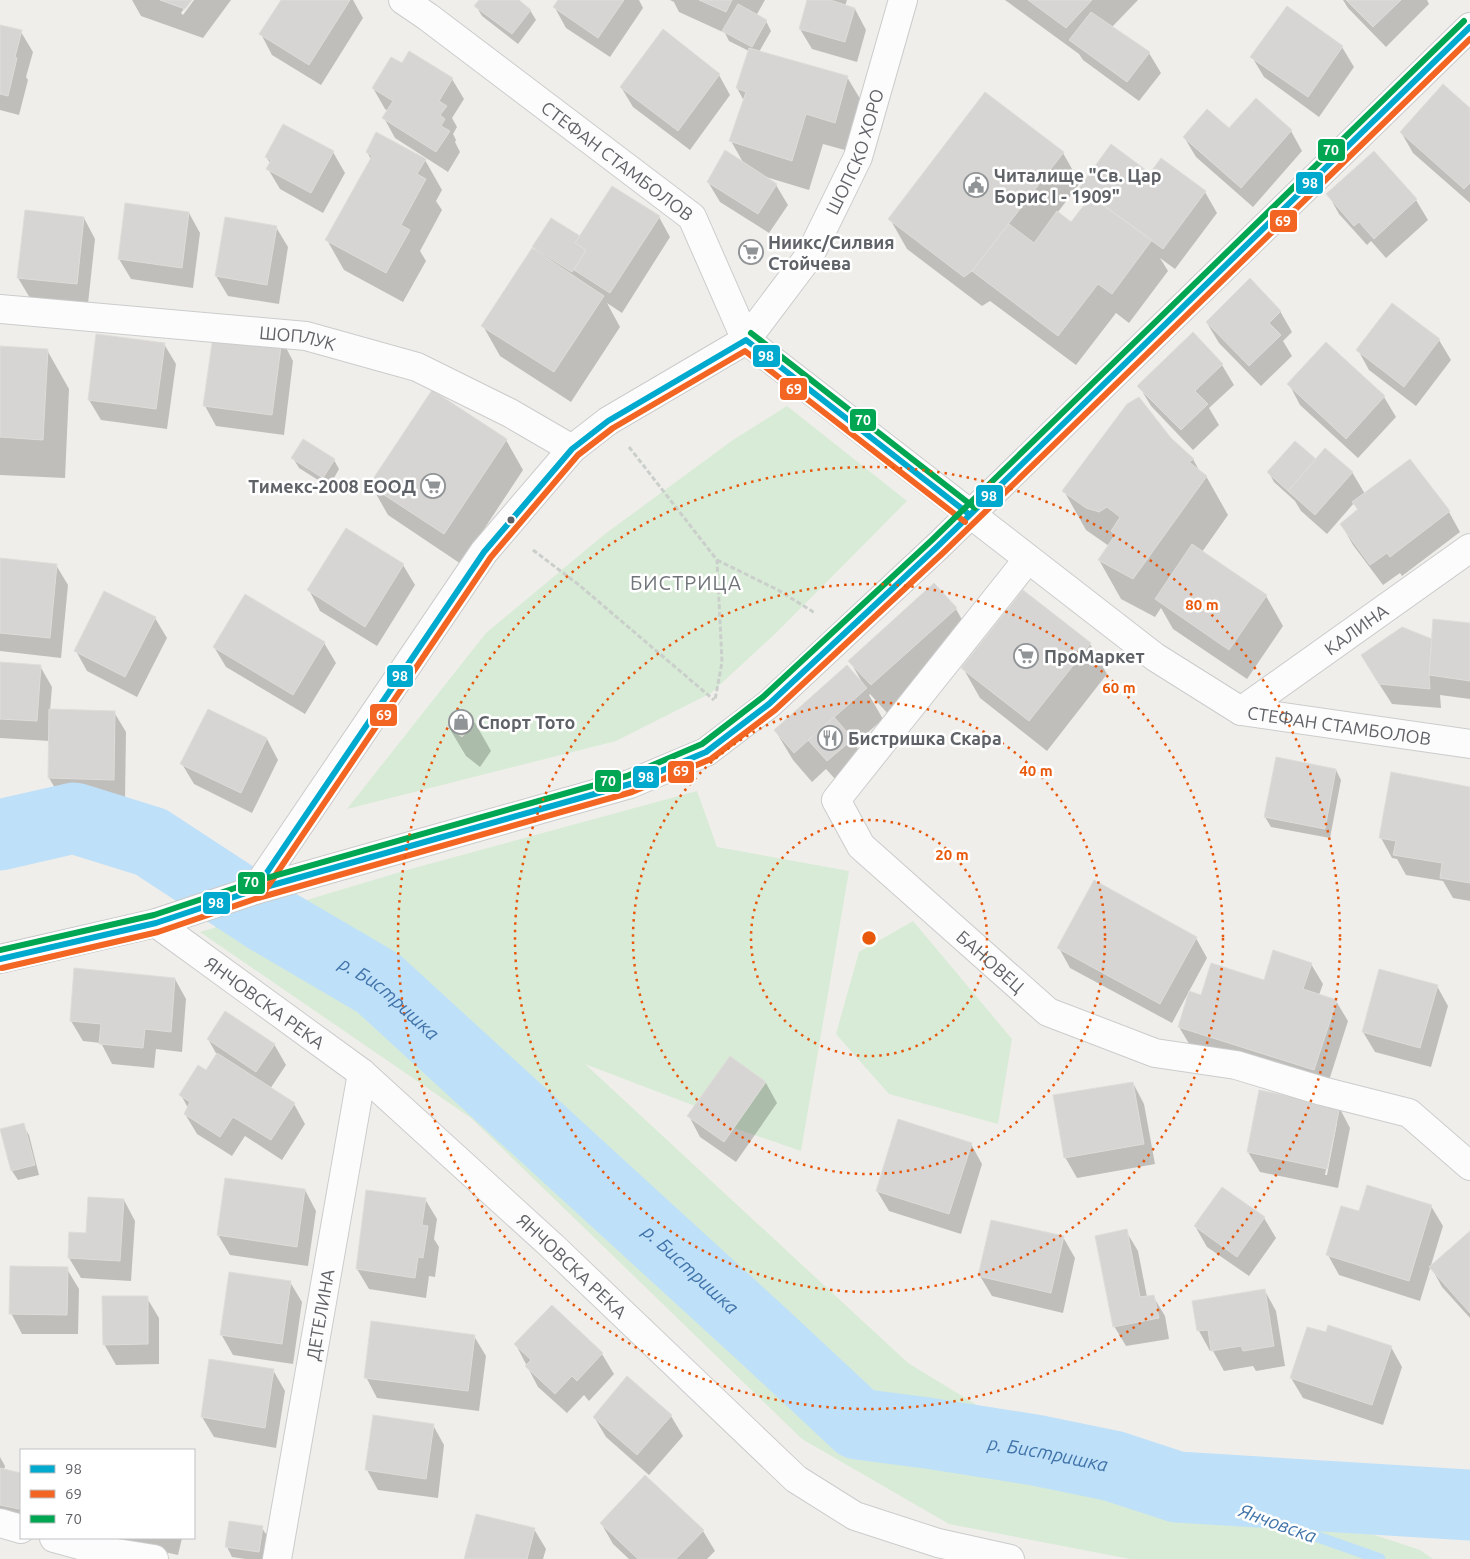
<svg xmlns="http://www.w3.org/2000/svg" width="1470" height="1559" viewBox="0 0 1470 1559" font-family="Ubuntu,sans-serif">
<rect width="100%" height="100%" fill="#efeeea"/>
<!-- green -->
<path fill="#d8ebd6" d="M787,406L907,501L776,633L711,693L616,741L347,809L486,633L605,534L733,440Z
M697,791L717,847L849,871L801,1151L734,1128L766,1082L730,1057L695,1106L585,1064L908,1363L980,1407L1166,1466L1420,1550L1433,1559H1130L949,1524L802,1439L471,1118L200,932L407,870Z
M913,921L1012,1039L998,1124L889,1094L836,1034L859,952Z"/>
<!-- shadow -->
<path fill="#0003" fill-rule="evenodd" d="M132,0H190L181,13L183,15L194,0H231L203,38L141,16Z
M282,0H353L363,18L321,85L272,55L261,34Z
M481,0H517L530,10L536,20L518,44L482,16L476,6Z
M560,0H639L643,8L610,57L566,28L555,8Z
M670,0H765L756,16L766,21L771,31L759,52L847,77L865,107L852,152L823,144L809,190L766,177L776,185L788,205L769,233L720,202L708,182L744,164L731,141L744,101L737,88L749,51L729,41L725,33L679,12L674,2Z
M806,0H847L845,6L855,9L866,30L857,62L812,49L800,29L808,1Z
M1005,0H1138L1112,27L1149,53L1161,73L1139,101L1083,60L1079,54Z
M1343,0H1427L1429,4L1386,47L1348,8Z
M0,26L21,32L33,52L26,77L28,80L19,115L0,110Z
M1342,47L1354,67L1319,117L1264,77L1252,57Z
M410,52L452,79L464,99L452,118L457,127L453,134L456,140L455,142L460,152L448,172L395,138L384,118L388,111L385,109L373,88L402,64Z
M719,75L730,95L690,150L633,107L621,87Z
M1470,110V203L1413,153L1401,132Z
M1229,130L1291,131L1302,151L1253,207L1196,157L1184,137Z
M333,152L345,173L323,213L280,189L268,169L271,164L266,157Z
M367,152L425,160L442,190L436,201L442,210L420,251L426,261L403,302L344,270L327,240L371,159Z
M1063,153L1080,183L1058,212L1072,224L1089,201L1081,188L1150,175L1161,160L1205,192L1217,213L1175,269L1160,258L1168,271L1129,323L1116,313L1076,365L990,301L982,306L907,249L890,219Z
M1374,153L1416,200L1428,220L1386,258L1371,241L1367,245L1339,214L1328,194Z
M189,213L200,233L193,288L131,279L119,259Z
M659,217L670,237L622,313L607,303L620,327L571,402L500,356L483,326L537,253L533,247L580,238Z
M84,218L95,239L88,304L30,298L18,278Z
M276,227L288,247L279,304L228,296L216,276Z
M1392,304L1439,340L1451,360L1416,406L1369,370L1358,350Z
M1280,311L1292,332L1283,341L1292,356L1261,386L1219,343L1207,323Z
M282,340L293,361L284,435L216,426L205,406Z
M164,344L176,364L167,429L101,420L89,400Z
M0,347L47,350L69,389L65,478L0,475Z
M1222,365L1234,385L1209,408L1219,425L1193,450L1151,406L1139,386Z
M1289,384L1384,397L1396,417L1358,458L1300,405Z
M1171,439L1193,459L1200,472L1206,476L1228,515L1202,552L1266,596L1283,626L1247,679L1173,629L1161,608L1155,617L1121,599L1099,560L1109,546L1086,530L1064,491Z
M506,440L523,470L461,564L388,515L371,485Z
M293,458L334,460L339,469L329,487L299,468Z
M1316,461L1352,472L1365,494L1410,461L1449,512L1460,532L1402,576L1400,573L1383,585L1353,545L1341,524L1358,511L1354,503L1327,534L1301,511L1295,501L1274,482L1269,473Z
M0,560L56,565L68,585L61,658L0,651Z
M403,565L415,585L377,646L320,611L309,590Z
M956,609L973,639L889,715L870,694L869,695L883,719L855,744L869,769L845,790L826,769L812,782L793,760L775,730L863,684L850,661Z
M155,618L167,638L137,697L87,671L76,651Z
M1470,625V699L1440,695L1441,708L1392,704L1374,676L1433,641Z
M324,643L336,663L305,714L226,667L214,647Z
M1090,644L1107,674L1047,751L980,698L963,668Z
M0,663L40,666L52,687L50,711L114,712L126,732L125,800L61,798L49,778L50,741L0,738Z
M208,711L267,739L278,760L252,813L194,784L182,764Z
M474,721L491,751L480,767L466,756L448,726Z
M1336,770L1341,780L1330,838L1271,827L1265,817Z
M1470,788V901L1453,898L1443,881L1406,875L1397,859L1392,858L1381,838Z
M1196,938L1207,958L1172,1023L1070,968L1059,948Z
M1311,964L1323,984L1319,995L1336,1001L1348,1021L1326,1090L1191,1047L1179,1027L1202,997L1265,981Z
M175,979L186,999L182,1052L156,1049L154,1068L112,1064L101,1043L83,1041L71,1021Z
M1437,986L1448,1006L1431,1067L1375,1052L1363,1032Z
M208,1039L274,1044L286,1065L270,1089L294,1104L305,1124L282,1160L245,1136L232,1156L197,1134L185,1114L188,1108L181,1095L207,1072L217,1055Z
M730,1058L766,1083L777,1103L736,1162L700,1137L689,1116Z
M1133,1083L1144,1104L1155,1164L1077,1178L1065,1157Z
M1339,1107L1350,1128L1338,1188L1260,1172L1248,1152ZM1335,1123H1337L1327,1175H1325Z
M23,1125L29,1135L39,1175L18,1180L12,1171Z
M971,1144L982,1164L961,1234L889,1211L877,1191Z
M305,1190L316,1211L308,1266L230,1255L218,1235Z
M425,1199L437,1219L434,1239L439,1247L435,1277L429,1276L426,1298L369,1289L357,1269Z
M124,1200L135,1221L131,1281L81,1278L69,1258L87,1235Z
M1431,1206L1443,1226L1420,1301L1339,1275L1328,1255Z
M1264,1218L1276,1238L1249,1276L1207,1247L1195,1226Z
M1126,1231L1138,1251L1147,1297L1153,1296L1165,1316L1169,1339L1126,1346L1114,1326Z
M1470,1233V1318L1442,1287L1431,1267Z
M1063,1237L1075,1258L1063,1313L992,1296L980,1276Z
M67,1269L79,1289L78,1334H22L11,1313Z
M290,1282L302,1302L293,1364L233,1355L221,1334Z
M1265,1291L1276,1311L1285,1366L1256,1371L1253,1366L1224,1371L1213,1351H1210L1199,1331Z
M147,1298L159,1318V1364L116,1365L104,1344Z
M552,1307L602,1354L614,1374L589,1401L584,1395L567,1413L538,1387L516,1345Z
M474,1336L486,1356L479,1411L377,1398L366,1377Z
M1391,1347L1402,1367L1383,1425L1303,1398L1291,1378Z
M273,1370L285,1391L276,1448L214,1437L202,1417Z
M671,1416L683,1436L649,1475L606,1437L594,1417Z
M433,1425L444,1445L438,1498L378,1490L367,1470Z
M0,1457L5,1466L4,1470L21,1474V1527L0,1522Z
M601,1523L703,1531L715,1551L707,1559H629L613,1544Z
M262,1528L268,1537L265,1559H246L232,1557L227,1547Z
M534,1529L546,1549L543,1559H466Z
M102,1538H182L178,1555Z"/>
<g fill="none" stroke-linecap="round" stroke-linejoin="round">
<!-- stream -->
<path stroke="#bfe0f9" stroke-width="11" d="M1177,1487L1380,1559"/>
<!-- river -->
<path stroke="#bfe0f9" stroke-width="71" id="s1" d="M0,835L74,818L151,842L267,918L378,983L766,1338L858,1424L927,1433L1035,1450L1113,1466L1177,1487L1470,1505"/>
</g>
<!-- building -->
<path fill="#d6d5d3" stroke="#deddd9" d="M160,0H192L185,9Z
M281,0H350L309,65L259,34Z
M479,0H519L531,10L512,34L474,6Z
M558,0H624L598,38L553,7Z
M699,0H732L726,12Z
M807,0H830L855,8L845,42L799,29Z
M1028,0H1092L1066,28Z
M1346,0H1401L1373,27Z
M738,4L767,20L752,47L722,31Z
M1287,6L1343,46L1308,97L1250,57Z
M1091,12L1150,52L1127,82L1069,40Z
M0,25L22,30L15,57L17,58L8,96L0,94Z
M663,29L720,74L678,131L620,87Z
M749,48L848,76L835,123L806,114L792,161L729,141L746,92L736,88Z
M409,51L453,78L439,101L447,106L440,115L445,119L441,126L450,131L436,152L382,118L393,101L372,88L391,57L402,63Z
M1443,84L1470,108V183L1464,189L1400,132Z
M985,92L1064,152L972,271L964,277L888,219Z
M1256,98L1292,130L1241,188L1183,137L1207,109L1229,128Z
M283,124L334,151L311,193L266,169L271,160L265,157Z
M376,132L426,159L417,174L426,179L401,225L410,230L386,273L325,240L372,156L366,152Z
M1111,144L1150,173L1161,158L1206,191L1163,249L1079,188Z
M725,150L777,184L758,214L707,182Z
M1374,151L1417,199L1374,239L1359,222L1354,226L1326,194Z
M612,186L660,216L610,293L574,270L586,250L575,243Z
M1091,196L1152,240L1112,294L1098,284L1058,336L972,271L1009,224L1034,243L1057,211L1071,222Z
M125,203L189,212L182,268L118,259Z
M25,210L84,217L77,284L17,278Z
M225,217L277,226L267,285L215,276Z
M551,218L580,236L575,243L586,250L572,272L532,247Z
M532,248L604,296L554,372L481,326Z
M1250,278L1281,311L1269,323L1281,335L1249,366L1206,322Z
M1392,303L1440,339L1404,387L1356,350Z
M214,329L282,339L272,415L203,406Z
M1193,332L1223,364L1195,391L1208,404L1181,430L1137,386Z
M96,334L165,343L156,409L88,400Z
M1326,342L1385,396L1346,439L1287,384Z
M0,346L48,349L43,440L0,437Z
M432,390L507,439L444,534L369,485Z
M1139,397L1171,438L1194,459L1189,462L1207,476L1133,579L1098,560L1115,535L1111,531L1120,517L1107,507L1099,512L1086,508L1062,491L1127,404Z
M303,439L335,459L323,478L291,458Z
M1295,441L1316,459L1288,491L1267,472Z
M1325,448L1353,472L1315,515L1288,491Z
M1410,459L1450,511L1390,557L1387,553L1370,565L1340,524L1358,509L1352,502Z
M346,528L404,564L365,627L307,590Z
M1192,544L1267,595L1229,650L1155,599Z
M0,558L57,564L50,638L0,633Z
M934,583L957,608L871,685L848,661Z
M1023,590L1091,643L1029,721L961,668Z
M104,591L156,617L125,677L74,651Z
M245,594L325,642L293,695L213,647Z
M1433,619L1470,623V681L1429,675Z
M1402,627L1432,639L1429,675L1430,689L1379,684L1361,655Z
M0,662L41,665L37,721L0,719Z
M847,665L867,688L794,753L774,730Z
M49,709L115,711L114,780L48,778Z
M208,709L267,738L241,793L180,764Z
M459,709L475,721L462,737L447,726Z
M834,717L853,739L827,761L808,740Z
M1276,757L1336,769L1325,829L1264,817Z
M1391,772L1470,787V883L1440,878L1442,863L1393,855L1396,841L1379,838Z
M1094,880L1197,937L1160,1004L1057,948Z
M1273,950L1312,963L1303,989L1337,1000L1314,1070L1178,1027L1189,991L1201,995L1211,963L1264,980Z
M74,968L175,978L171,1032L145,1029L143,1048L99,1044L101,1024L70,1021Z
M1379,969L1438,985L1420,1048L1362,1032Z
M225,1011L275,1044L256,1072L207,1039Z
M217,1053L295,1103L271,1140L233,1117L220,1137L184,1114L190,1102L179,1095L198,1065L206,1070Z
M730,1056L766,1082L724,1142L687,1116Z
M1133,1082L1144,1144L1064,1158L1053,1095Z
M1259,1090L1340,1106L1327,1169L1247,1152Z
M898,1119L972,1143L949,1214L876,1191Z
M24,1123L35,1165L11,1171L0,1129Z
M225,1178L305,1189L297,1247L217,1235Z
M1367,1185L1432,1205L1409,1281L1326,1255L1341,1206L1359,1211Z
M1222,1187L1265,1217L1237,1257L1194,1226Z
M366,1190L426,1198L422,1225L428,1226L423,1258L418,1257L415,1278L356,1269Z
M88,1197L124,1199L120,1261L68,1258L69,1232L86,1233Z
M991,1220L1064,1236L1051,1293L978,1276Z
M1127,1229L1140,1297L1154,1295L1159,1318L1113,1327L1095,1236Z
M1470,1231V1313L1429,1267Z
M10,1266L68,1267L67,1315L9,1314Z
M229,1272L291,1281L282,1344L220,1335Z
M1265,1289L1274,1346L1243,1351L1241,1346L1211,1351L1208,1330L1197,1331L1192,1301Z
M102,1296H148V1344L103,1345Z
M552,1305L603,1353L577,1381L572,1376L555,1394L525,1366L531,1360L514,1344Z
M371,1321L475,1335L468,1391L364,1378Z
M1328,1325L1392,1346L1372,1405L1290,1378L1307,1327L1326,1332Z
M209,1359L274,1369L265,1428L201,1417Z
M627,1376L672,1415L637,1455L593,1417Z
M373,1415L434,1424L426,1479L365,1470Z
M0,1468L21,1473V1498L19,1509L0,1505Z
M645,1475L704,1530L676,1559H638L600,1523Z
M476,1514L535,1528L527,1559H464Z
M229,1521L263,1526L259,1552L225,1547Z"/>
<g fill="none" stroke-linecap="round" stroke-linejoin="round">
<defs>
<g id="street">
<path id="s2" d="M403,0L428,17L692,217L746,340L1155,657L1241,711L1470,744"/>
<path id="s3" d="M0,309L306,336L417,367L510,413L572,449"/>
<path id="s4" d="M1028,559L836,800L861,846L1048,1012L1155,1053L1236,1065L1322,1091L1409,1113L1470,1166"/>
<path id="s5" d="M1241,711L1470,548"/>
<path id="s6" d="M255,890L484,552L572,449L608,421L746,340L810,255L858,157L903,0"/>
<path id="s7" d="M156,923L362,1073L552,1246L796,1479L855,1516L938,1543L1010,1559"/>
<path d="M0,1523L21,1529"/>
<path d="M54,1538L98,1550L154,1559"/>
<path id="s8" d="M277,1559L362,1073"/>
</g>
<path id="secondary" d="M0,959L156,923L255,890L630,784L706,752L769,704L938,546L1470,27"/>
</defs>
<!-- street casing -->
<use href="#street" stroke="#cbcccc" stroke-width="30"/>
<!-- secondary casing -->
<use href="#secondary" stroke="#cacacb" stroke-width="30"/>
<!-- path -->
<path stroke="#cacfcc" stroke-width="3" stroke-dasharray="5 2.5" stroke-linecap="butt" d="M629,447L717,560L722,662L715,700
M533,550L579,585L714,700
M717,560L778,590L815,613"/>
<!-- street -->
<use href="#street" stroke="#fdfcfc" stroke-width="28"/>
<!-- secondary -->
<use href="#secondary" stroke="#fdfcfc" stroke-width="28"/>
<defs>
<path id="bus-1" d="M255,890L484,552L572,449L608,421L746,340L970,515
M0,959L156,923L255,890L630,784L706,752L769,704L938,546L1470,27"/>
<path id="bus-2" d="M262,895L491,557L578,455L613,428L745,351L965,522
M2,968L158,932L258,898L632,792L711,759L775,710L944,552L1470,39"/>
<path id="bus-3" d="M751,333L975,508
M0,950L154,915L253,882L627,776L702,744L763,697L932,540L1464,21"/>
</defs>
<!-- bus-1 casing -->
<use href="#bus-1" stroke="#fff" stroke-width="10"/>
<!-- bus-2 casing -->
<use href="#bus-2" stroke="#fff" stroke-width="10"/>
<!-- bus-3 casing -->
<use href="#bus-3" stroke="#fff" stroke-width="10"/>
<!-- bus-1 -->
<use href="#bus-1" stroke="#00a9ce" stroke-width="6"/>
<!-- bus-2 -->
<use href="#bus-2" stroke="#f26522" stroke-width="6"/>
<!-- bus-3 -->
<use href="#bus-3" stroke="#00a651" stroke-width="6"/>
</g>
<!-- distance rings -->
<g fill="none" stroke="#e8590c" stroke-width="2.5" stroke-dasharray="2.5 5">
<circle cx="869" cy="938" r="118"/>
<circle cx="869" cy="938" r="236"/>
<circle cx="869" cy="938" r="354"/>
<circle cx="869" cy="938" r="471"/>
</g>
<!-- icons -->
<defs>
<symbol id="civic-ring" viewBox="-11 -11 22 22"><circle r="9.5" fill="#fff" stroke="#919496" stroke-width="1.5"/><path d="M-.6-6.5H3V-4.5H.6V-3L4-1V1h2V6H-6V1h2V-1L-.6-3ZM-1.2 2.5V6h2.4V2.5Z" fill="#919496"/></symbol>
<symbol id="supermarket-ring" viewBox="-11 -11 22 22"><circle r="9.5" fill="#fff" stroke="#919496" stroke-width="1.5"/><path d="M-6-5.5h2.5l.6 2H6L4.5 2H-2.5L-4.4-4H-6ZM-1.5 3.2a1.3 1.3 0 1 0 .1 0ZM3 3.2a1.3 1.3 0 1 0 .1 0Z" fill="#919496"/></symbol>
<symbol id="shop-ring" viewBox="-11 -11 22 22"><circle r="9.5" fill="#fff" stroke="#919496" stroke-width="1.5"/><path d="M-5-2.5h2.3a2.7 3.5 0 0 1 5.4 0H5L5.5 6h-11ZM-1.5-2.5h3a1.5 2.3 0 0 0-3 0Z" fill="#919496"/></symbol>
<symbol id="restaurant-ring" viewBox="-11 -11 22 22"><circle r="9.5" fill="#fff" stroke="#919496" stroke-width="1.5"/><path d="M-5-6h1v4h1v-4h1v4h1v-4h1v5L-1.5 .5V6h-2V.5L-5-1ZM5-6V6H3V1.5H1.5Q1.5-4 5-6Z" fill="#919496"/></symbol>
</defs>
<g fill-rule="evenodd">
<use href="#civic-ring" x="962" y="171" width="28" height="28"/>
<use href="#supermarket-ring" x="737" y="238" width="28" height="28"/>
<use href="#supermarket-ring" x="419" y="472" width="28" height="28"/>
<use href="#supermarket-ring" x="1012" y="642" width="28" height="28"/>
<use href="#shop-ring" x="447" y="708" width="28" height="28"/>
<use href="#restaurant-ring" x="816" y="724" width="28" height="28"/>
</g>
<!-- markers -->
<circle fill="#5f6368" stroke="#fff" stroke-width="2" cx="511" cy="520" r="4.5"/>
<g text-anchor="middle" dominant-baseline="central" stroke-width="5" stroke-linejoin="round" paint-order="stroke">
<!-- street labels -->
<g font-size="18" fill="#5f6368" stroke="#fff">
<text stroke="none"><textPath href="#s6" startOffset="969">ШОПСКО ХОРО</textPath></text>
<text stroke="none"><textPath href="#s2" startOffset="268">СТЕФАН СТАМБОЛОВ</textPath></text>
<text stroke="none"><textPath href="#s3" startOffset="299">ШОПЛУК</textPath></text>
<text stroke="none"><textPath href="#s5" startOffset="141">КАЛИНА</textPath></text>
<text stroke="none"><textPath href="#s2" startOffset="1214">СТЕФАН СТАМБОЛОВ</textPath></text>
<text stroke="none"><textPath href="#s4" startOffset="534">БАНОВЕЦ</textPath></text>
<text stroke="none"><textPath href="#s7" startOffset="135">ЯНЧОВСКА РЕКА</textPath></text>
<text stroke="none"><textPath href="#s7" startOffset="540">ЯНЧОВСКА РЕКА</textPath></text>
<text stroke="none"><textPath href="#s8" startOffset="248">ДЕТЕЛИНА</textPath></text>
</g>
<!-- poi labels -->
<g font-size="18" font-weight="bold" fill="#5f6368" stroke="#fff" text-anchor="start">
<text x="994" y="175">Читалище "Св. Цар<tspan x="994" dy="21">Борис I - 1909"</tspan></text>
<text x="768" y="242">Ниикс/Силвия<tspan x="768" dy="21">Стойчева</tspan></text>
<text x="416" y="486" text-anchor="end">Тимекс-2008 ЕООД</text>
<text x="1044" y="656">ПроМаркет</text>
<text x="478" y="722">Спорт Тото</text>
<text x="848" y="738">Бистришка Скара</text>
</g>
<!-- water labels -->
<g font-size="19" font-style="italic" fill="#4174aa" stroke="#fff">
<text stroke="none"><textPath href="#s1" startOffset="442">р. Бистришка</textPath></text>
<text stroke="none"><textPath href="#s1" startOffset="848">р. Бистришка</textPath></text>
<text stroke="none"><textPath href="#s1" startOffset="1268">р. Бистришка</textPath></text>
<text transform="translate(1278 1523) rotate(20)">Янчовска</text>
</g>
<!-- quarter labels -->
<g font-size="20" letter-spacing="1" fill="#70757a" stroke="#fff">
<text x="686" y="582">БИСТРИЦА</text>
</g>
</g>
<circle cx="869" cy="938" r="8" fill="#e8590c" stroke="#fff" stroke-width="2.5"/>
<g font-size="15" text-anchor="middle" font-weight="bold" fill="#e8590c" stroke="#fff" stroke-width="5" stroke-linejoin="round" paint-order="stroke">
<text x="1202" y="610">80 m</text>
<text x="1119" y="693">60 m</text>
<text x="1036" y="776">40 m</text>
<text x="952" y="860">20 m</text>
</g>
<g stroke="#fff" stroke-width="2">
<rect x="1317" y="138" width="29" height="24" rx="5" fill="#00a651"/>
<rect x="1295" y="171" width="29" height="24" rx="5" fill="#00a9ce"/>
<rect x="1269" y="209" width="29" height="24" rx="5" fill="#f26522"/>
<rect x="752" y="344" width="29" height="24" rx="5" fill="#00a9ce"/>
<rect x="779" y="377" width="29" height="24" rx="5" fill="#f26522"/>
<rect x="849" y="408" width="28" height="24" rx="5" fill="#00a651"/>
<rect x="975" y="484" width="29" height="24" rx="5" fill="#00a9ce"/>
<rect x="386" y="664" width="28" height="24" rx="5" fill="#00a9ce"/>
<rect x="369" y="703" width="29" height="24" rx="5" fill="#f26522"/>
<rect x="667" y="760" width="28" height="24" rx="5" fill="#f26522"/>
<rect x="632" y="765" width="28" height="24" rx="5" fill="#00a9ce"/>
<rect x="594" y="769" width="28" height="24" rx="5" fill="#00a651"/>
<rect x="237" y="871" width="29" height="24" rx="5" fill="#00a651"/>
<rect x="202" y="891" width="29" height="24" rx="5" fill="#00a9ce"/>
</g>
<g font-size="14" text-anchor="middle" font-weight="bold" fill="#fff">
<text x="1331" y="155">70</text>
<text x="1310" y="188">98</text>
<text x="1283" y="226">69</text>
<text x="766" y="361">98</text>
<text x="794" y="394">69</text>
<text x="863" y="425">70</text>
<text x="989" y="501">98</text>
<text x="400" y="681">98</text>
<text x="384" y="720">69</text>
<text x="681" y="776">69</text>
<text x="646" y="782">98</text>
<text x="608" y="786">70</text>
<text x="251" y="887">70</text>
<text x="216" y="908">98</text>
</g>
<!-- legend -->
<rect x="20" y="1449" width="175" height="90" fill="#ffffff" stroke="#bfc1c3"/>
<rect x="30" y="1465" width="25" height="8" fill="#00a9ce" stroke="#bfc1c3"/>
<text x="65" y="1474" font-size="15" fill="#5f6368">98</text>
<rect x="30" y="1490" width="25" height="8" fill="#f26522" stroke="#bfc1c3"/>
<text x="65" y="1499" font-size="15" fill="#5f6368">69</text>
<rect x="30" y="1515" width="25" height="8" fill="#00a651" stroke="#bfc1c3"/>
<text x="65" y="1524" font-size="15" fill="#5f6368">70</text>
</svg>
